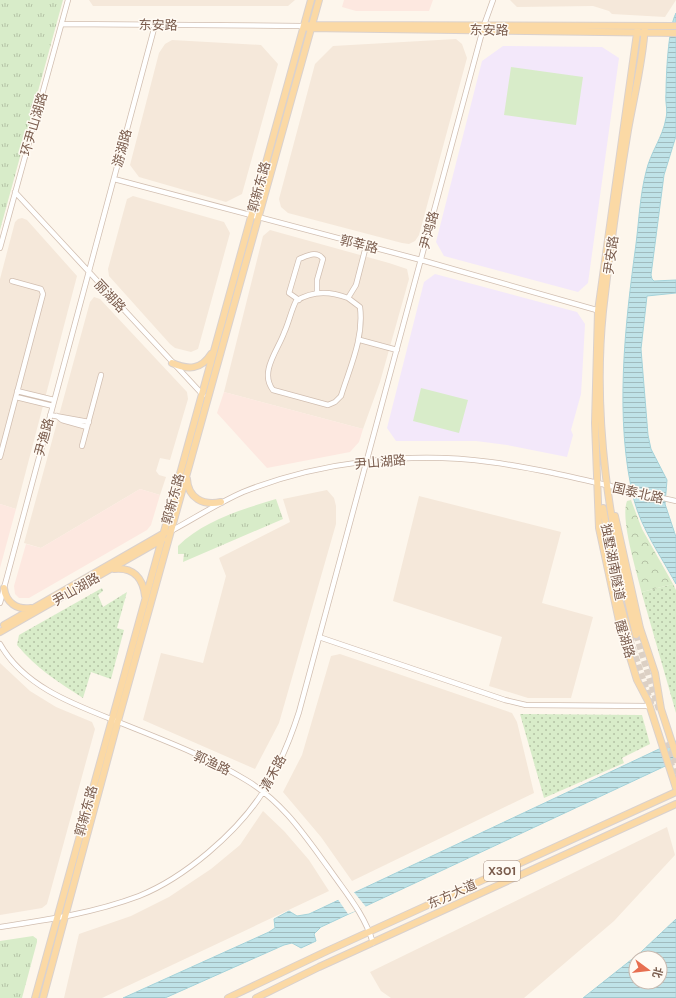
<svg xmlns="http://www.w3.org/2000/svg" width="676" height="998" viewBox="0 0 676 998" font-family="'DM Sans','Noto Sans SC',sans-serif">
<defs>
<pattern id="grass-dots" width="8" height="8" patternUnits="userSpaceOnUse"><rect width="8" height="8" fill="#d8ecc9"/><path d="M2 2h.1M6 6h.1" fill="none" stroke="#b4c2a5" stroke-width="1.8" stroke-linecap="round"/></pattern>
<pattern id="forest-crowns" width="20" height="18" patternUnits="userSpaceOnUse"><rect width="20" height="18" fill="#d8ecc9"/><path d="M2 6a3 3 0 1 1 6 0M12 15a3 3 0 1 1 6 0" fill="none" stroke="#b4c2a5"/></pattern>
<pattern id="park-tufts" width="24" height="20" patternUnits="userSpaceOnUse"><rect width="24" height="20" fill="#d8ecc9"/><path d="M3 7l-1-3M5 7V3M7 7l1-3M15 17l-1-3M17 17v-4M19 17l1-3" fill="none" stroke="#b4c2a5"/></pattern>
<pattern id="water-rules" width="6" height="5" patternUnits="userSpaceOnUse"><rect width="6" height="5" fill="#bfe3e8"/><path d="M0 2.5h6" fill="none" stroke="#a0bbbe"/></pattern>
</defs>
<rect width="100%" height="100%" fill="#fdf6ec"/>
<!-- residential -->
<path fill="#f5e8da" d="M89,0H295L288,6H93Z
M510,0H676L665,17L612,14L609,11L593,6L517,7Z
M456,39L462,44L467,58L419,235L415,241L409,244L402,243L288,213L281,207L279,199L315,64L333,46Z
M172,40L261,45L278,64L242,194L226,202L139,177L130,165L159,53L165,44Z
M133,196L224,222L230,233L198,349L191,352L175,348L170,344L109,276L108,269L127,199Z
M22,218L27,220L77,276L16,509L0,504V279L15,222L18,219Z
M270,230L389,263L407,269L409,279L380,382L363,429L224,392L263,236Z
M94,297L100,299L187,392L188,399L170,460L160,458L156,471L159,475L166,477L160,495L140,489L41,548L24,543L90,302Z
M327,490L334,498L336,506V524L279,723L255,769L143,720L161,653L203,663L226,576L219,558L290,522L283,499Z
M419,496L561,532L542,603L593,617L571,698H528L489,686L502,637L393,601Z
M340,654L512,713L517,722L534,793L352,881L321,837L283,792L302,755L331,656Z
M0,663L30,691L56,707L92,722L95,729L47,904L42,908L0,915Z
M263,811L284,831L309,860L329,891L102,998H64L79,934L131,916L169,897L211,869L240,845Z
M667,827L675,855L614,921L524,998H391L381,991L370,972Z"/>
<!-- commercial -->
<path fill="#fde8e0" d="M344,0H433L429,11H356L342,7Z
M224,392L363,429L359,442L350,452L267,468L217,413Z
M140,489L160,495L151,525L147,530L29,598H19L15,594L14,586L26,544L41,548Z
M0,504L16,509L0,568Z"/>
<!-- education -->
<path fill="#f3e8fa" d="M503,46L602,47L619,58L588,283L578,292L444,256L436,242L482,61Z
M435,274L577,312L585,324L582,378L581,394L571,430L573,435L567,457L507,445L476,441H396L387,428L424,282Z"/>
<!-- grass -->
<path fill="url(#grass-dots)" d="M673,584L676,590V713L642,594V592Z
M102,588L103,591L98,595L103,607L127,592L117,628L124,630L111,679L91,672L83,698C58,682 36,668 17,645L19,635Z
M520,714L642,715L650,744L622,758L624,763L544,798Z"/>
<!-- forest -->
<path fill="url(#forest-crowns)" d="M631,500L642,529L673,584L642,592V594C637,572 620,520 627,501Z"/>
<!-- park -->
<path fill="url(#park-tufts)" d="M0,0H63L0,230Z
M276,499L283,519L183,562L184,554H178V546C203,521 243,509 276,499Z
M33,936L37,939V942L22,998H0V941Z"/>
<!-- pitch -->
<path fill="#d8ecc9" d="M511,67L583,77L576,125L504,115Z
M421,388L468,400L459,433L413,421Z"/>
<!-- water -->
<path fill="url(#water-rules)" stroke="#a5d3da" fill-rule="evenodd" d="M676,13V136L664,175L651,275L652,279L654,281L676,280V293L647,296L641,349L648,435L651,449L667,480L665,504L676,537V584C661,556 642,530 634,500C614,420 625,324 636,244C639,220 640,195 646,172C650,153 663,137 666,118C668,110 665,102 666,94C666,76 668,28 676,13Z
M676,741V761L321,927L314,934L316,941L301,948L292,943L284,945L165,998H123L269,932L275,928L274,919L289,911L297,916L309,914Z
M676,919V998H583L641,952ZM636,958H660V982H636Z"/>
<!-- pier -->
<path fill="#fdf6ec" d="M353,891L366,907L348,914L337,898Z"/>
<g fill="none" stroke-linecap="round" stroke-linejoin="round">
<!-- major-tunnel -->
<path stroke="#dcd0c4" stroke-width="6" stroke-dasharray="6 3" stroke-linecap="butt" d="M636,635L659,710
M630,639L652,706
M665,743L676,779
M672,749L676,763"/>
<defs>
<path id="minor" d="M62,24L302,26
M114,179L421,260L600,311
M15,192L203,395
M0,248L68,0
M348,298C330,291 313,290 296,301C291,311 289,322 284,333C278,350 259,372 273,390L328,405L335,402L341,396C350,367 364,338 360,307L348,298L356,285L366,246
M299,300L289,293L299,259C307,256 317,250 323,259L317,280V292
M360,340L397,350
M17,391L54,400
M16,397L53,406
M50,415L89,422
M57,416L62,420L87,427
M82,446L101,375
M0,457L43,294L41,289L12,281
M171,531C195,518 218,503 243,492C318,462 409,451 490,462C552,470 614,488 676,501
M0,603L155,25
M319,637L505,700L526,705L649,706
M0,644C23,685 70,703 111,719C155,737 205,755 246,780C283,802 305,836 330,870C346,893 365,915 373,943
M0,927C47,920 94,913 139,896C184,878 237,833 263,792C279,767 290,740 299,712L484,25L493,0"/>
<path id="major" d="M308,25L676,26
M638,26L598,311L595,423L599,528L619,621L637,680L648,701L676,788
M308,28L676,33
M172,363C188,370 201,370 211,354
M187,479C188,498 203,506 221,502
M603,508L618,595L630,639
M615,516L640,628L655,673L661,709L676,755
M114,569C133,567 143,578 145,596
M4,588C6,603 17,610 31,608
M4,625L166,532
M0,632L163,539
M636,635C610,529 592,420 603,311C610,250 618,190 628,130C634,96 643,61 645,26
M35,998L311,0
M43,998L116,728L319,0
M228,998L327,951L676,792
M256,998L319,967L676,804"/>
</defs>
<!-- minor casing -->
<use href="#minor" stroke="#d1beb0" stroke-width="6"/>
<!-- major casing -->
<use href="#major" stroke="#dad1cd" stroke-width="8"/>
<!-- minor -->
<use href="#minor" stroke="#fff" stroke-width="4.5"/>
<!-- major -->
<use href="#major" stroke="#fbd9a5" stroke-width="6"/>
</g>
<g text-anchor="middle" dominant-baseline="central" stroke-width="3" stroke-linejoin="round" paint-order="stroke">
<!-- shield labels -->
<rect fill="#fffaf3" stroke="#a28b7f" stroke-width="1" x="484" y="861" width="36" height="20" rx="3"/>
<g font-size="12" font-weight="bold" fill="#7a5c4d">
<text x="502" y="871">X301</text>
</g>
<!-- street labels -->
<g font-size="13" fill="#7a5c4d" stroke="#fffaf3">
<text transform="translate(158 25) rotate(1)">东安路</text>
<text transform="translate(489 30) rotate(1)">东安路</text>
<text transform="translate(34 124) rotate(-74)">环尹山湖路</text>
<text transform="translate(122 148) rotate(-75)">游湖路</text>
<text transform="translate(259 187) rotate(-75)">郭新东路</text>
<text transform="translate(429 230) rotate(-75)">尹鸿路</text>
<text transform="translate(359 244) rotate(14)">郭莘路</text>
<text transform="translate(611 255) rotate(-82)">尹安路</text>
<text transform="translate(110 296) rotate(47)">丽湖路</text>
<text transform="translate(44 437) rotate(-75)">尹渔路</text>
<text transform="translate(380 462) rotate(-5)">尹山湖路</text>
<text transform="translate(638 493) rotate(13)">国泰北路</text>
<text transform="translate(173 499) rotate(-75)">郭新东路</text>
<text transform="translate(613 562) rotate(79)">独墅湖南隧道</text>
<text transform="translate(76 589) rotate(-30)">尹山湖路</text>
<text transform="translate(625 639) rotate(73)">醒湖路</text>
<text transform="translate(212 763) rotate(25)">郭渔路</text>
<text transform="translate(273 773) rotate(-61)">清禾路</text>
<text transform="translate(86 811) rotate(-75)">郭新东路</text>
<text transform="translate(452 894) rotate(-24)">东方大道</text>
</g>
</g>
<!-- north arrow -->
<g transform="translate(648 970) rotate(105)"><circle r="19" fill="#fffaf3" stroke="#cabbb1"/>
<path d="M0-3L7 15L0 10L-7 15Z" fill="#e76f51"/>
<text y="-6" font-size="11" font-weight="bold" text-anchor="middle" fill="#7a5c4d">北</text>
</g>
</svg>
